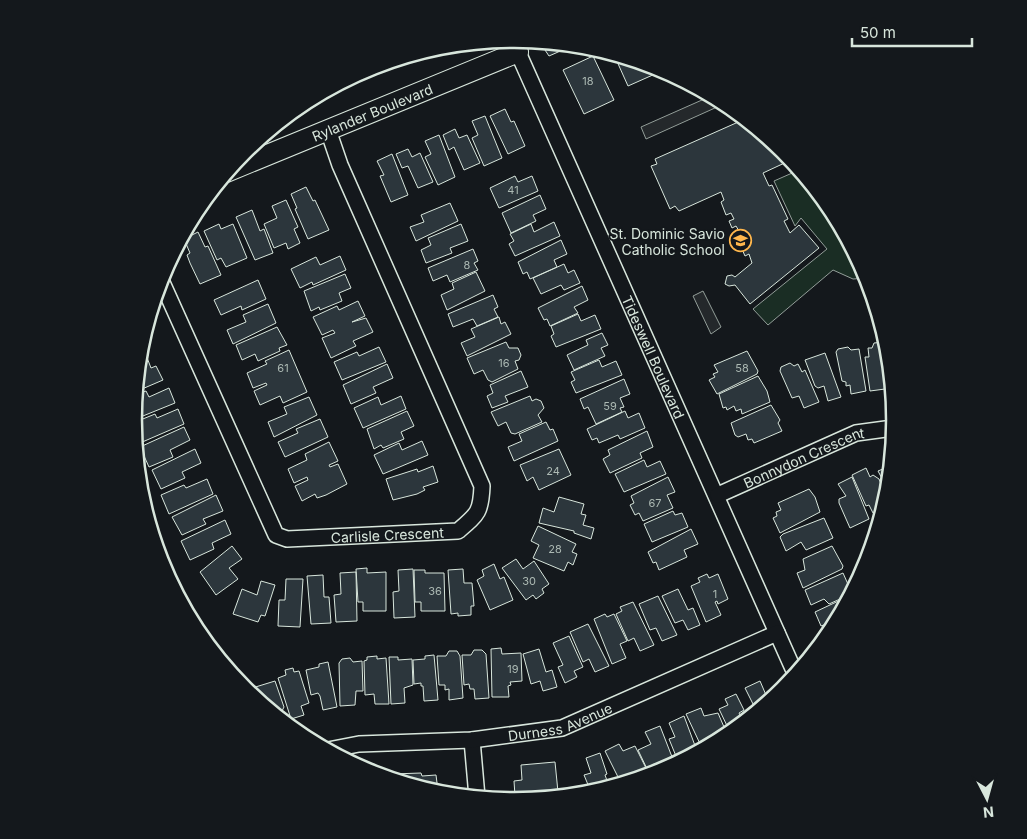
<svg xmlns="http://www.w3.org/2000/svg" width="1027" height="839" viewBox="0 0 1027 839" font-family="Inter,sans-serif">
<rect width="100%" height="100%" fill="#14181c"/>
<!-- green -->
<path fill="#1a2d24" stroke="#939e99" d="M799,170L830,208L867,278L853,279L833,270L768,325L753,309L827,249L801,218L795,226L774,181Z"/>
<!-- parking -->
<path fill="#24282b" stroke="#939e99" d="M711,96L726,103L646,139L641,127Z
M703,291L721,327L711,334L693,296Z"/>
<!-- building -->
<path fill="#2c363c" stroke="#d8e6dc" d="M539,41L574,45L549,56Z
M618,55L659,68L664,70L628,86L615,57Z
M593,56L614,100L584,114L563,70Z
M505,109L511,122L514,121L525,146L508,154L490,116Z
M485,116L502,158L484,166L472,138L478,135L472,121Z
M745,119L783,150L791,160L763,173L769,186L772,185L788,219L784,221L790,233L799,225L819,248L750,304L735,285L729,286L725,284L727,276L732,275L735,277L752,263L749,254L745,256L735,233L739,231L736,226L732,228L729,221L734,219L731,213L726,215L721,202L724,200L721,192L679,211L675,206L670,209L651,166L657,164L655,159Z
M455,129L459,138L467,135L480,163L464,170L454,147L449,150L443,135Z
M439,135L455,177L438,185L425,157L431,154L425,141Z
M408,149L412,157L420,153L433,182L418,188L408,166L402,168L396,154Z
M392,154L408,195L391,202L380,176L384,175L377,161Z
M515,176L518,182L532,176L538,191L499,208L490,188Z
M306,187L313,201L315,200L329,230L308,239L295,209L297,208L291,194Z
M540,195L546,209L533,215L536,221L511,233L502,213Z
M286,200L298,227L294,229L300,243L288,249L286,243L274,248L264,224L277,218L272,206Z
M450,203L458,221L416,241L410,227L424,222L421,215Z
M252,210L260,231L264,229L273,253L255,260L236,217Z
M554,222L560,236L515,256L509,244L514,241L510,234L531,224L534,232Z
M219,224L221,229L233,224L247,258L226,267L221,258L217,260L204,231Z
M461,224L468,241L450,248L452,253L426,263L421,250L431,245L428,238Z
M198,232L205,247L208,246L221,275L200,284L190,263L187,255L190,253L184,239Z
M561,240L567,254L554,260L557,267L530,279L527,272L523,274L518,262Z
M473,249L478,261L474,263L478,270L450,282L447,275L433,281L428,268Z
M340,256L346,270L313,285L312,282L300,288L291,269L316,257L320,265Z
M564,264L568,273L574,270L580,283L564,290L561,285L541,294L533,278Z
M476,272L485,291L447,310L441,295L454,289L452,283Z
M345,274L351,288L339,293L342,301L320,310L319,307L311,311L304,291Z
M258,280L266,299L242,310L241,306L221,315L214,300Z
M582,286L588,300L574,307L578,313L550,326L547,319L544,320L538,308Z
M493,295L498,307L494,309L498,317L477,326L473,319L453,327L448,314Z
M358,301L365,316L352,322L366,318L373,332L353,341L356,346L331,358L322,338L335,333L333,330L322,335L313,317L337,306L339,310Z
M268,304L276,323L233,344L227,330L246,322L243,315Z
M578,314L581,321L595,315L601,329L556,347L551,336L554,334L551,326Z
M499,317L501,324L505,322L511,334L467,356L461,343L475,337L471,329Z
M277,327L287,345L279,348L280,351L258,361L255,354L242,360L236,345Z
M602,333L608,345L601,348L605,356L574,370L567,355L588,345L586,340Z
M506,342L509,348H518L521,355L519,360L515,361L518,369L492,382L488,380L483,370L474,374L467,358Z
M884,342L888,351V379L884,380L885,389L870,391L865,357H869L868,348H872L874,343Z
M379,347L386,362L342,380L334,362L357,352L359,356Z
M848,347L851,350L859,349L866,391L851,394L850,385L846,386V382L842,381L836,352L838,349Z
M289,350L307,392L283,403L280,396L260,405L254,391L267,385L266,383L253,388L247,373L267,364L265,361Z
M747,351L758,371L757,374L717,394L709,380L715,377L713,374L718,372L714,365Z
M825,353L841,397L828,401L824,386L818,388L815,386L805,360Z
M146,355L151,368L156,366L163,380L135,392L139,357Z
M599,360L602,367L616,361L622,375L576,393L571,382L575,380L571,372Z
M790,363L794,366L798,364L802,372L805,370L819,402L804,408L799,396L792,398L780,371L781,367Z
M387,364L393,378L373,387L376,393L351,404L343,385Z
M521,371L528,387L505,396L508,402L492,408L487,396L493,393L490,385Z
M758,376L767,391L770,402L742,414L741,409L736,411L734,406L727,410L726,407L723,408L719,394Z
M624,379L630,394L620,398L624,407L620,408L622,412L596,424L588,407L584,409L580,399Z
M169,388L175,403L133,420L135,395L146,391L149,397Z
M401,396L406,409L363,428L354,408L378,397L381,405Z
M530,396L532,401L536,399L541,401L544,408L538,415L542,422L515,434L511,433L506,422L498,426L491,412Z
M309,397L317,415L274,437L268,422L287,414L284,407Z
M771,405L780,420L778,423L782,431L754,443L752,439L748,440L746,434L738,437L735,435L731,423Z
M178,409L184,424L140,443L133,423L155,414L157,418Z
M407,411L414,426L401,432L404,439L383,448L381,445L374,449L367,429Z
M625,411L628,418L639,413L645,428L620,439L618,435L599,443L597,438L592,440L587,429Z
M320,419L328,437L285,457L278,442L298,433L296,429Z
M546,422L550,430L553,429L558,441L514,461L508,447L522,441L519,434Z
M184,427L190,440L170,450L173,457L149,467L140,447Z
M647,431L653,447L640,453L642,458L610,473L603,459L610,455L608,450Z
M422,441L428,455L383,474L374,455L399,443L402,450Z
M329,442L338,461L329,465L330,467L338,464L347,484L326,495L317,498L315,494L302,501L295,486L308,480L307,477L294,483L288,469L307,460L305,454Z
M195,449L201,463L182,472L185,478L161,489L152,470Z
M559,449L571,475L539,490L533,477L527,481L520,465Z
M644,460L647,467L660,461L666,474L624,492L615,474Z
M433,466L438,482L423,487L425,490L417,494L393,500L386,479L417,469L418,472Z
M890,466L887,488L878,471Z
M866,468L870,477L873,475L879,479L886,496L881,514L877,512L873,513L869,505L866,506L852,475Z
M668,477L675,492L667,495L673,508L643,521L639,513L635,515L630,505L634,503L631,496Z
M852,477L869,519L850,528L839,503V499L846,496L838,484Z
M207,479L213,494L169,514L161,495L184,485L186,488Z
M809,489L815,497L820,512L780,533L773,518L777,516L776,512L781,510L778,503Z
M216,495L223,511L203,519L206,524L182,535L172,517Z
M559,497L584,504L581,514L586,515L583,525L594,528L591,539L574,533V531L539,523L543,508L554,512Z
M673,511L675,515L682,513L688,527L652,542L644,524Z
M824,518L833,538L806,550L801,542L786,551L780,537L783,534Z
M225,520L231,534L212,543L214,549L190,560L181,541Z
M538,526L576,544L572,552L577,554L573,565L568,562L564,571L533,558L539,545L531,541Z
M691,529L698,544L684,550L687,557L659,570L656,562L653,563L648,552Z
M232,546L242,559L229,568L238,579L216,595L200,572Z
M832,546L843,566L842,569L803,588L797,573L805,570L803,559Z
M516,559L523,569L534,561L549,584L542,589L544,593L536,599L533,595L526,600L502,568Z
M494,564L500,579L504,577L513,600L490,610L477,580L484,576L482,570Z
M367,568V573L386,572V611H363V602H358L356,569Z
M413,569L415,617L394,618L393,592L399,591L398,570Z
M463,569L464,583H472L474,606H471V615L458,616V613L451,614L448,570Z
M414,570H425V573H444L445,611H421V602H415Z
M356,572L357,621L336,622L334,595L341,594L340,573Z
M843,573L851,591L849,595L829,604L824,599L811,605L805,590Z
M707,574L709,578L718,574L728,599L718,604L717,601L715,602L721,615L706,622L691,586L700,582L698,578Z
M323,575L324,597H329L331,623L311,624L307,576Z
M286,579H303L300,627L278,626L279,600H285Z
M261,581L275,585L265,616L261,615L258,622L233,614L242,589L257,595Z
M678,589L688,610L693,608L700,625L688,630L683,620L675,623L662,596Z
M658,596L677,635L662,641L656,628L650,630L639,604Z
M847,597L835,621L821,626L815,612Z
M633,602L654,645L640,651L634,638L628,641L616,614L622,611L620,607Z
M605,614L607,617L614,614L627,641L620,644L626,658L612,664L594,619Z
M588,624L609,666L595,672L589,659L583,662L570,632Z
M569,636L583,667L574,671L577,677L565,683L558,667L563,665L553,643Z
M501,648L502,654L521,653L522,681L510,682L511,685L508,686L509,697H492L491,649Z
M539,649L546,672L552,670L557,687L543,691L540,681L531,684L523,654Z
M474,650H482L486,654L489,698L475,699L474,689H470L469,684L464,685L462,655H471Z
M449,651H457L460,656L463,698L449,700V689L445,690V685H439L437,656H446Z
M434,655L438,700L424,701L423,686H421V683L414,684L413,660L425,659V656Z
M377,656V659L386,658L389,704H375L374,694L365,695L364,661L367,660V657Z
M389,657H398V660L412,659L413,685L404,688L405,703L391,704Z
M350,658L353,662L362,661L363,691H356L355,705L340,706L339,663L342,659Z
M328,662L337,707L323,710L320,696L318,693L311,695L306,670L319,667V664Z
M293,668L294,672L299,671L309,703L301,706L304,715L291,719L278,678L286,675L285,670Z
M275,681L284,707L282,711L277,713L250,694L249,689Z
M760,681L766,695L769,693L771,698L756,710L745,688Z
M736,694L744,710L739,713L743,721L730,732L719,709L728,705L725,699Z
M701,708L704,716L718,713L727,734L702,748L686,714Z
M684,716L697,751L678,761L669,739L675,737L669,723Z
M660,726L674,762L659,771L656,770L649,773L638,750L651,744L645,732Z
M619,744L623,751L635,746L649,774L621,783L605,751Z
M600,753L607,774L605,775L609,786L591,792L584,775L591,773L586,758Z
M555,762L558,792L515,796L514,781L522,780L521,765Z
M421,773L422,776L436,775L438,791L392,779V774Z"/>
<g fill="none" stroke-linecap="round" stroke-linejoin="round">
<defs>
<g id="street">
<path id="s1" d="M512,39L795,673"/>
<path id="s2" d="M160,278L276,535L287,539L458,531C478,514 481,512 482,486L340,165L328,130"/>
<path id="s3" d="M718,495L856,433L893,428"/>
<path d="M472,740L477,797"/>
<path id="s4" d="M328,750L359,744L472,740L562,728L777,633"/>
</g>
<g id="secondary">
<path id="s5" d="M226,172L518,52"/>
</g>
</defs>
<!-- street casing -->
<use href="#street" stroke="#d8e6dc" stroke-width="18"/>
<!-- secondary casing -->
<use href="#secondary" stroke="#d8e6dc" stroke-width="22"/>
<!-- street -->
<use href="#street" stroke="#14181c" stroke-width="15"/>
<!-- secondary -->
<use href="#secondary" stroke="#14181c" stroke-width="20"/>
</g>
<!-- icons -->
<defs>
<symbol id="school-ring" viewBox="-11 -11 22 22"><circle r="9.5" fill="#14181c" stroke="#ffb74d" stroke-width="1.5"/><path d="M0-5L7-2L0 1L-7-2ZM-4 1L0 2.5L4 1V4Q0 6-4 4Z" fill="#ffb74d"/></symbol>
</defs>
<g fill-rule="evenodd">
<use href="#school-ring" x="728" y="228" width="25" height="25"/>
</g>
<g text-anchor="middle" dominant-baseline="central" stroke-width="4" stroke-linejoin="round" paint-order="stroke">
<!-- number labels -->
<g font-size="11" fill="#adbab4">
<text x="588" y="81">18</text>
<text x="513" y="190">41</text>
<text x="467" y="265">8</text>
<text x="504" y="363">16</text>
<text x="283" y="368">61</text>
<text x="742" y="368">58</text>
<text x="610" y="406">59</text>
<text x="553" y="471">24</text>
<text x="655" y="503">67</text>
<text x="555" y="549">28</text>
<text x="529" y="581">30</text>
<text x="435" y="591">36</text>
<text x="715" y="594">1</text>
<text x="513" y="669">19</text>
</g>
<!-- street labels -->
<g font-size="14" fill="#d8e6dc" stroke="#14181c">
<text stroke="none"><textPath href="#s5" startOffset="158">Rylander Boulevard</textPath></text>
<text stroke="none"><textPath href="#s1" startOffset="348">Tideswell Boulevard</textPath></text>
<text stroke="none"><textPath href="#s3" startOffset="94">Bonnydon Crescent</textPath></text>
<text stroke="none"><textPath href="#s2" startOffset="394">Carlisle Crescent</textPath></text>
<text stroke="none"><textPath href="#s4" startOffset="235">Durness Avenue</textPath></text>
</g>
<!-- poi labels -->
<g font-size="14" fill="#d8e6dc" stroke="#14181c" text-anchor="end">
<text x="725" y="233">St. Dominic Savio<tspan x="725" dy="16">Catholic School</tspan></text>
</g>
</g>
<!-- crop -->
<path d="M0 0H1027V839H0ZM142 420a372 372 0 1 1 744 0a372 372 0 1 1-744 0Z" fill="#14181c" fill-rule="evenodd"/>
<path fill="none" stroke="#d8e6dc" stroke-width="2.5" d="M142 420a372 372 0 1 1 744 0a372 372 0 1 1-744 0Z"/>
<!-- north arrow -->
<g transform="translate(987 799) rotate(174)" stroke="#14181c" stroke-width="4" paint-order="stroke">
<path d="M0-4L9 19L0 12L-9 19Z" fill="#d8e6dc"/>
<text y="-8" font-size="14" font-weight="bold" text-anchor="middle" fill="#d8e6dc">N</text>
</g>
<!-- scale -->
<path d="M852 38v8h120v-8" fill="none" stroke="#d8e6dc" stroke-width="2.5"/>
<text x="860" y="38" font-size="15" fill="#d8e6dc" stroke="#14181c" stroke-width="4" paint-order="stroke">50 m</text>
</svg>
